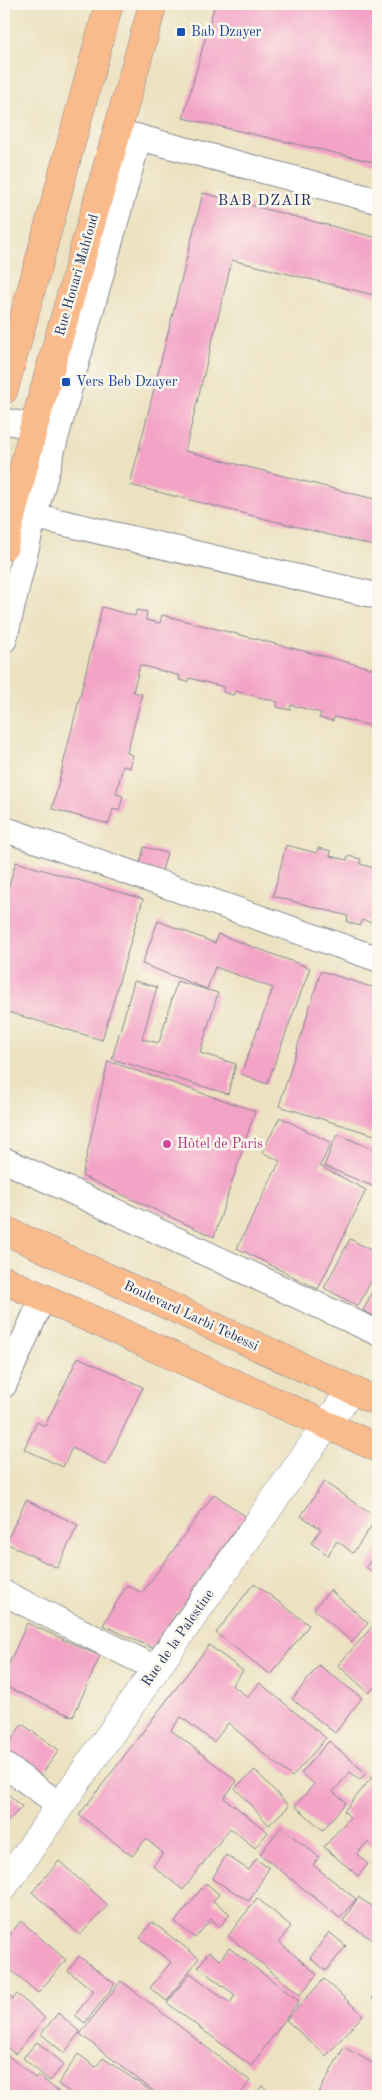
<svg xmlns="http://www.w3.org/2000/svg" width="382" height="2100" viewBox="0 0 382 2100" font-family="'Old Standard TT',serif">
<rect width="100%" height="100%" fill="#fbf7ec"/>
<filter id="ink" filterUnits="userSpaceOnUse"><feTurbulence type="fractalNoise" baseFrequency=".02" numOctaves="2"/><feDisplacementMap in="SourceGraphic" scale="10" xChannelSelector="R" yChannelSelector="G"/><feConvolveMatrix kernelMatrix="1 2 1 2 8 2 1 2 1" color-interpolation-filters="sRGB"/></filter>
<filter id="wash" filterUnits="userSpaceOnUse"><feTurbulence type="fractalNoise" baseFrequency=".0096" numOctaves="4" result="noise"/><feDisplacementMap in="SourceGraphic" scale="20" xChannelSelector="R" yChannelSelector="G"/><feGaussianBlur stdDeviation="1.12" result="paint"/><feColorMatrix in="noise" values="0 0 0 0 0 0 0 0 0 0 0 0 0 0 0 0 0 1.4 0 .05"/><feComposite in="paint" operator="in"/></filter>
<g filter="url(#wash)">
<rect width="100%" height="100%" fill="#ece2c1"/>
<g id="blocks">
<!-- building -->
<path fill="#f3a3c6" d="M215,4H378V163L183,118Z
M203,193L378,238V296L232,260L185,451L378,500V547L130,485Z
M102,607L135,616L136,610L147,612L146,620L160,623L162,615L378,670V732H375L377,727L334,717L333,721L319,718L321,713L291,705L290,710L277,707L278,702L235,691L233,695L223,692L224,687L189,678L188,682L179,680L180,676L140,665L133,692L142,694L127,753L133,755L130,768L123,766L116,794L123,796L119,811L113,809L109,824L52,809Z
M286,845L317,853L318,848L331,851L330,856L347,860L348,856L361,859L360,864L378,869V924L362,920L360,926L347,922L348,916L273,896Z
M144,847L167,853L160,878L138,872Z
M16,862L143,899L102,1040L4,1011V902Z
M158,921L215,943L218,934L310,968L267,1084L241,1074L273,988L215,967L207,989L142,964Z
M321,971L378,989V1136L279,1106Z
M134,981L157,987L142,1039L159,1043L177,981L218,993L200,1053L236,1064L228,1094L112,1059Z
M108,1061L255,1111L214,1237L82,1176Z
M280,1117L331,1143L320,1166L366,1190L318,1289L237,1248L280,1161L262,1152Z
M337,1134L378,1151L377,1188L324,1166Z
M350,1239L378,1254V1268L358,1306L324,1288Z
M372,1292L378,1294V1318L363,1311Z
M78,1357L143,1387L106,1465L72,1448L63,1467L24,1449L37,1422L45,1426Z
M324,1482L377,1518L353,1553L337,1541L328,1555L311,1543L321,1529L301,1516Z
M214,1494L245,1516L152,1648L103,1625L127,1585L142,1593Z
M26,1500L78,1525L57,1568L6,1543Z
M378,1550V1577L366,1567Z
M254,1583L309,1625L271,1675L216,1633Z
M330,1590L368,1623L352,1642L314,1609Z
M27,1623L100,1656L73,1717L4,1686V1675Z
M372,1627L378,1632V1683L369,1693L338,1665Z
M209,1645L243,1671L232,1685L248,1697L260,1683L326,1738L292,1777L228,1723L214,1742L181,1717L171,1730L237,1781L224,1798L268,1832L255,1848L230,1828L183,1890L153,1866L163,1853L146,1839L132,1856L79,1815Z
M319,1665L362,1698L335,1733L292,1699Z
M22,1724L59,1750L31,1790L4,1771V1751Z
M329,1741L366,1773L360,1780L350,1772L333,1792L346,1802L323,1830L295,1806L314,1784L301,1773Z
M255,1770L289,1806L269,1825L235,1788Z
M374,1775L378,1778V1851L367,1842L357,1854L368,1864L358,1876L324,1847L350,1817L344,1811Z
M4,1790L22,1807L4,1825Z
M281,1827L319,1857L313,1865L356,1899L340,1918L260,1854Z
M226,1855L249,1870L256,1859L269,1868L249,1901L212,1879Z
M378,1857V1869L372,1864Z
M59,1861L108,1905L80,1935L32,1892Z
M206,1883L219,1894L213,1901L230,1914L220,1927L211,1919L195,1938L175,1922Z
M358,1897L378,1910V1943L343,1921Z
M257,1898L291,1926L279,1942L317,1974L300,1995L228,1936Z
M21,1921L66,1960L38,1993L4,1964V1942Z
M152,1922L199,1958L167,2001L150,1988L171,1962L140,1938Z
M329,1932L346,1946L326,1971L310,1958Z
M229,1948L299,2001L251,2066L167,2003L190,1973L230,2003L235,1995L198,1967L209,1952L220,1960Z
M79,1956L115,1984L85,2023L75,2015L94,1991L68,1971Z
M324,1979L363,2015L326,2056L286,2020Z
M121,1981L250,2081L239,2096H160L80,2034Z
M4,1991L13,1999L17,1994L45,2018L15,2054L4,2045Z
M378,1993V2006L372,1998Z
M58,2013L80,2032L64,2053L41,2034Z
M37,2042L64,2064L50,2081L23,2058Z
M344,2047L378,2066V2096H317Z
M4,2052L35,2078L38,2075L64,2096H4Z
M78,2054L96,2067L103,2058L158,2096H75L58,2084Z
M263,2086L272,2096H252Z"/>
</g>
</g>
<g filter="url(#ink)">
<use href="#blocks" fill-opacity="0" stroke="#848890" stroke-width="1"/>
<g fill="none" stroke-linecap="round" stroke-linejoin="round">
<defs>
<path id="minor" d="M122,133L378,201
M4,421L54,430
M34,516L378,596
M4,640L34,516L139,137
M4,829L378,959
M4,1160L378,1333
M4,1385L43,1297
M4,1593L157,1669
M4,1765L60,1805"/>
<path id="tertiary" d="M4,1886L351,1390"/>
<path id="primary" d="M4,390L109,4
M4,546L34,426L153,4
M4,1230L378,1402
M4,1280L378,1448"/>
</defs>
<!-- minor casing -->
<use href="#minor" stroke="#848890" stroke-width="27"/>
<!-- tertiary casing -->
<use href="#tertiary" stroke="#848890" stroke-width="29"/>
<!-- primary casing -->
<use href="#primary" stroke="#848890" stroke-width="29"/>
<!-- minor -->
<use href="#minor" stroke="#fff" stroke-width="25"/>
<!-- tertiary -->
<use href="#tertiary" stroke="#fff" stroke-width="28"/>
<!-- primary -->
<use href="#primary" stroke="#fabb8c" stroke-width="28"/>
</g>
</g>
<!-- markers -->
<g fill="#1a4fb4" stroke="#fbf7ec" stroke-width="2">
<rect x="176" y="27" width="10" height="10" rx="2.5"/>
<rect x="61" y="377" width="10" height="10" rx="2.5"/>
</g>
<circle fill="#d1479c" stroke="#fbf7ec" stroke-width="2" cx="167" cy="1144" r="5"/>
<g text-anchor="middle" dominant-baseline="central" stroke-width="5" stroke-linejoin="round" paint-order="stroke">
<!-- transit labels -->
<g font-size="14" fill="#164399" stroke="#fbf7ec" text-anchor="start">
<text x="191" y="32">Bab Dzayer</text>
<text x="76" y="382">Vers Beb Dzayer</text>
</g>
<!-- street labels -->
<g font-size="14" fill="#1b2f5e" stroke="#fbf7ec">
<text transform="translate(77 275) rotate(-74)">Rue Houari Mahfoud</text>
<text transform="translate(191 1316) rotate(25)">Boulevard Larbi Tebessi</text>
<text transform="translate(178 1638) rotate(-55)">Rue de la Palestine</text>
</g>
<!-- hotel labels -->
<g font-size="14" fill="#b23c85" stroke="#fbf7ec" text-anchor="start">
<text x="177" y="1144">Hôtel de Paris</text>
</g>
<!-- neighbourhood labels -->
<g font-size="15" letter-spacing="1" fill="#1b2f5e" stroke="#fbf7ec">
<text x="265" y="201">BAB DZAIR</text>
</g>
</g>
<!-- margin -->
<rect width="382" height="2100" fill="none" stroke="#fbf7ec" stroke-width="20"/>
</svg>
